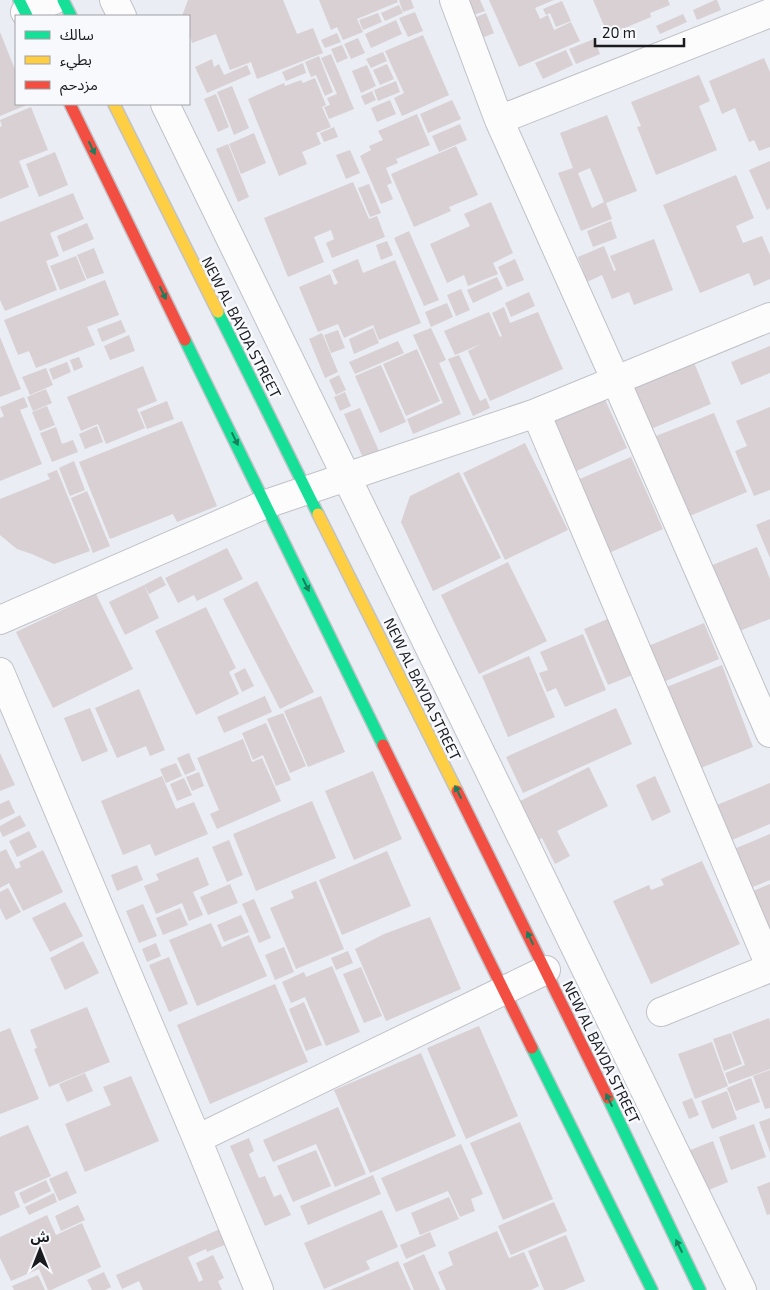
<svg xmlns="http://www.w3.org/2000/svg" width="770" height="1290" viewBox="0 0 770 1290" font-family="'Exo 2','Noto Sans Arabic',sans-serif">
<rect width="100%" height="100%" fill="#eaedf3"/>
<!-- building -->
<path fill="#d8d0d2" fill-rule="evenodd" d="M188,0H283L297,34L313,28L323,53L257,79L251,62L230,70L216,34L192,43L189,33V16H182Z
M319,0H397L398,2L357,19L363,32L343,40L337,27L331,30Z
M399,0H411L414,8L403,12Z
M467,0H480L485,11L473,15Z
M489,0H554L535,8L540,19L548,15L554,30L571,22L580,41L519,67Z
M593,0H668L670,5L650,13L651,17L608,35Z
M715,0H717L721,10L697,20L693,10Z
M562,1L571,21L556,27L550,13L546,15L543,9Z
M399,5L403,13L385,21L381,13Z
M415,12L423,31L408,37L399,18Z
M378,13L382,22L363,30L359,20Z
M486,13L494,33L482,38L474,18Z
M683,14L687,22L660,34L656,26Z
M396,20L402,34L371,48L365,34Z
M0,32L16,72V104H29L0,116Z
M337,33L341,42L325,48L321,40Z
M423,35L449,95L402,116L394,98L404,93L385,51Z
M358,38L365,53L351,59L344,44Z
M594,39L600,54L576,64L569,49Z
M342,45L348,58L337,63L331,49Z
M566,50L573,65L543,79L535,63Z
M383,52L387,61L371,68L366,59Z
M331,54L354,109L329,119L324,107L330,105L327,98L337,94L321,58Z
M319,56L333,92L325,96L316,75L311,77L305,62Z
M764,58L770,72V147L759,151L754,140L749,142L735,108L722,114L709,81Z
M212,59L214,67L219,64L224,75L247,65L251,74L207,93L195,67Z
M303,63L306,73L286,81L282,72Z
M387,64L394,79L380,85L373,70Z
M367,65L376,86L361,93L352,71Z
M699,75L710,101L699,106L717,150L656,175L637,127L641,126L631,102Z
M315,78L326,105L322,107L331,127L316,133L321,144L302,152L307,164L279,176L248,99L284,83L285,86L301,80L303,83Z
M396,81L400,92L378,101L374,90Z
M232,86L249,128L234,135L217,92Z
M372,91L376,100L365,105L361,96Z
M216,94L229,127L218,132L204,99Z
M390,100L396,114L377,122L371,108Z
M452,100L461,119L428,133L420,114Z
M31,107L48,150L19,161L29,187L0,199V127L2,126L0,120Z
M417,114L430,145L396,159L398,163L386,168L392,183L387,185L393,199L381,204L360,156L371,150L369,146L383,140L378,131Z
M607,115L637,191L606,203L612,219L581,231L558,173L573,168L560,133ZM590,168L604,202L592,208L578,173Z
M460,124L467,140L439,152L432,136Z
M334,127L338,137L324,142L320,133Z
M254,133L266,163L241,174L229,144Z
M228,144L249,197L238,202L216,149Z
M456,146L478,195L449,207L451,211L414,227L391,174Z
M350,150L360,173L346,179L336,155Z
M55,152L68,185L39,197L26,164Z
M770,161V208L767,210L749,170Z
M736,175L754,218L736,226L743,243L762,236L770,255V279L754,286L749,273L700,293L663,205Z
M353,182L369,219L377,216L385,237L332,258L326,243L334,239L331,230L314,237L324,262L288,277L264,218Z
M369,184L381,213L370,217L358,188Z
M73,193L84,219L50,233L59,256L46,261L57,290L5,311L0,300V222Z
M491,202L513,253L493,263L498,274L468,286L464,275L447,283L430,244L470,226L464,214Z
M611,221L617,238L593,247L587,231Z
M87,223L94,239L63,252L57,236Z
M409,231L439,300L424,306L394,238Z
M654,239L673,290L634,305L629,292L612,299L602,275L587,282L578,257L604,246L614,271L616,270L610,256Z
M387,241L393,255L381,260L376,245Z
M94,248L104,273L87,279L77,255Z
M76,256L86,280L60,290L50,266Z
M358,259L363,273L395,260L421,323L379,340L373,325L344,338L338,324L318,332L299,287L330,274L334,285L338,283L332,270Z
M515,259L524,280L507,287L498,267Z
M497,277L503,289L473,303L467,290Z
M105,280L119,315L87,327L95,345L36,368L29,351L18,355L4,320Z
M461,289L470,310L456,316L447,295Z
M529,292L535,306L511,317L505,303Z
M447,303L453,317L431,327L425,312Z
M504,307L510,323L538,312L563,369L490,401L468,351L481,344L455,355L444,331L489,312L500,337L502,336L492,313Z
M121,320L126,332L102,342L97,329Z
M373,328L379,343L354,354L349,339Z
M431,328L446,360L439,363L461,414L413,434L407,419L443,403L413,335Z
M338,330L345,348L331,353L324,335Z
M322,333L338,372L325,378L309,339Z
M129,335L135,351L110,360L104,346Z
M0,337L21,389L0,397Z
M398,341L404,353L355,374L349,362Z
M770,346V373L741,385L731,362Z
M417,349L440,401L406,416L383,364Z
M459,355L480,401L486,398L490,408L473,416L448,359Z
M691,355L711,404L646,431L625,381Z
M79,357L83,367L74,371L70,360Z
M67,362L71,372L53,380L49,369Z
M381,365L406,422L380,433L355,376Z
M143,366L157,401L137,409L145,428L106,444L98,424L81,431L67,397Z
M46,368L53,385L30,395L22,377Z
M339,375L346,390L336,395L329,380Z
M46,389L52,403L33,411L27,397Z
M345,392L351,406L340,411L334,397Z
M603,395L627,448L568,475L544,423Z
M24,397L28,407L20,410L42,464L0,481V418L4,416L0,407Z
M167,401L174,419L147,429L140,412Z
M47,406L55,425L40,431L32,412Z
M770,407V490L754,496L735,451L747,446L736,421Z
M360,408L379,451L363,458L344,414Z
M714,413L747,492L685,518L651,438Z
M182,421L217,506L177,522L173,514L110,539L79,462Z
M97,426L103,442L85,449L79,434Z
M56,427L62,444L73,440L78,452L52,462L40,433Z
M525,443L568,530L505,560L463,473Z
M631,457L663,529L600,557L568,484Z
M74,461L85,490L70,496L59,468Z
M57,470L90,551L54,564L32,554L17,549L0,535V499L50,479L47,474Z
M459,472L501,558L433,591L401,522L410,496Z
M87,491L110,546L93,553L71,498Z
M770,519V558L756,525Z
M757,547L770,579V619L732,634L705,568Z
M227,548L243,579L197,601L194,595L178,603L165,578Z
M508,562L547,641L479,674L441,595Z
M161,576L166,585L149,594L144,585Z
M257,581L314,692L280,709L223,599Z
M144,585L159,618L125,635L109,602Z
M96,594L133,669L53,708L16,632Z
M206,607L236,668L229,672L239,694L196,715L155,631Z
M610,618L635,674L608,685L584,629Z
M704,623L719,659L656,685L641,649Z
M583,634L606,690L565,707L556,688L547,692L539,673L548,670L540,652Z
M529,656L555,717L508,737L482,676Z
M722,665L753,747L691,772L659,690Z
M245,668L254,686L242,692L234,674Z
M139,689L165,750L150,756L146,746L117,758L95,708Z
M265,696L272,712L224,733L217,717Z
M321,696L345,752L308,767L284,711Z
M90,708L108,751L82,762L64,718Z
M616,708L632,744L523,793L506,757Z
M283,713L306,766L290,773L267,719Z
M266,723L291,780L276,786L263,755L253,760L242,733Z
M243,739L252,762L262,758L281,801L217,829L210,814L219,810L197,758Z
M0,753L15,785L0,791Z
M189,753L196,770L185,775L177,758Z
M176,763L182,776L166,783L160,769Z
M589,767L608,806L557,831L570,856L555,864L542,838L537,841L518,802Z
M373,771L402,839L354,860L325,791Z
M199,772L204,786L192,791L186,777Z
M162,776L176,809L194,802L208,834L155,856L150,844L123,855L101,801Z
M655,776L671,812L652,821L636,785Z
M184,778L192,795L177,801L170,784Z
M770,783V824L732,840L717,805Z
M9,800L15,813L0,820V804Z
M312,801L336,858L256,891L233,834Z
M20,815L26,826L3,837L0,831V826Z
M29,831L37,847L17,857L9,841Z
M770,834V880L750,888L734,849Z
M229,840L243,875L227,882L212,847Z
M6,849L16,869L21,867L19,862L43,850L63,892L23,911L9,883L0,888V852Z
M387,851L411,906L342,935L319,880Z
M198,857L209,885L193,892L203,915L189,921L182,903L156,914L144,886L159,880L156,874Z
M702,861L740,944L651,984L613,901L649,885L651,890L664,885L661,879Z
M137,865L143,880L117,891L111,875Z
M316,881L344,949L296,969L270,908L294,898L291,891Z
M230,884L238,903L208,915L200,897Z
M770,884V931L753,891Z
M8,888L21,912L6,920L0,908V892Z
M254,899L271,938L259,943L242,904Z
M65,902L83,936L50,952L32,918Z
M143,904L157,936L139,943L126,911Z
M180,908L188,925L163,935L156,918Z
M241,915L249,932L224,942L217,925Z
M430,917L461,989L386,1021L355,949L384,934Z
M211,923L222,947L249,935L267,976L197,1006L169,940Z
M83,941L99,973L65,990L50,958Z
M156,943L161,956L147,962L142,949Z
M284,947L294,972L275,980L265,955Z
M348,951L353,963L336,970L331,958Z
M169,957L188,1004L169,1012L149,965Z
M332,966L360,1032L326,1046L305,997L291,1003L282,982L304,972L306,977Z
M361,967L382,1016L364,1023L343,974Z
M275,984L308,1062L210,1104L177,1025Z
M304,1002L322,1045L306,1051L289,1009Z
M87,1007L110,1062L49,1087L34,1049L37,1048L30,1030Z
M769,1018L770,1022V1069L729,1084L725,1073L745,1065L732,1032Z
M479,1026L518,1116L466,1139L427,1048Z
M10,1028L39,1099L0,1114V1032Z
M731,1033L742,1064L724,1071L713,1039Z
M712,1042L728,1086L695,1099L678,1054Z
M421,1053L456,1136L370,1173L334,1090Z
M770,1070V1108L765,1109L753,1076Z
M85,1073L93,1091L67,1102L59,1084Z
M131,1076L159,1141L85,1172L65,1124L111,1105L103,1087Z
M751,1078L760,1102L736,1111L727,1088Z
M727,1091L737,1119L712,1129L701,1101Z
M692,1098L699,1115L689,1119L682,1102Z
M338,1107L366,1174L335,1187L316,1144L273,1162L263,1140Z
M770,1118V1152L759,1122Z
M520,1122L553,1199L503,1220L470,1143Z
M754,1124L766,1157L731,1170L719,1137Z
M28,1125L51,1176L14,1192L20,1207L0,1216V1137Z
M249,1138L254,1151L249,1154L259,1178L265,1176L274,1197L281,1194L291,1215L265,1226L230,1146Z
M713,1141L728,1182L704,1192L688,1151Z
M461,1144L483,1194L471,1199L475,1211L460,1217L448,1191L396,1212L381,1178Z
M316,1150L331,1186L293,1202L277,1166Z
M67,1171L77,1193L59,1201L49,1179Z
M373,1175L381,1194L308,1225L300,1206Z
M46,1180L51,1191L24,1204L19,1193Z
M770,1182V1214L767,1215L757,1187Z
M54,1193L57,1202L29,1215L25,1207Z
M449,1197L459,1219L420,1235L411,1213Z
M554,1202L567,1231L511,1255L498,1226Z
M78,1205L85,1220L61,1231L55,1216Z
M382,1210L398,1247L366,1261L370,1269L324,1289L304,1243Z
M47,1215L56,1235L82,1223L101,1267L51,1290H48L39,1269L11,1281L0,1258V1237Z
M220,1229L227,1244L207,1252L206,1249L188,1257L199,1282L203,1280L196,1263L213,1255L224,1278L218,1281L222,1290H143L139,1281L122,1289L116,1275Z
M497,1231L509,1258L524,1252L539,1286L531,1290H446L438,1272L453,1265L448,1252Z
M430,1232L436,1246L406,1259L400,1245Z
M566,1235L585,1281L564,1290H544L528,1251Z
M424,1254L440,1290H414L403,1264Z
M398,1261L411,1290H330Z
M104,1272L111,1287L105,1290H92L87,1280Z
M38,1275L45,1290H14L12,1286Z"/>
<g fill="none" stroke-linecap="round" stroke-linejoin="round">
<defs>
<path id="street" d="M114,0L122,16
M454,0L499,120L616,381L770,733
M25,12L54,0
M165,104L742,1290
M499,120L770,13
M536,413L770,966
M0,620L266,504L536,413L770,317
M0,672L197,1139L259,1290
M661,1012L770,968
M197,1139L546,970"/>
<path id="fast" d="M19,0L27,16
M63,0L71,16
M218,312L318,514
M185,340L383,745
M532,1048L652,1290
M608,1098L700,1290"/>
<path id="slow" d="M114,104L218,312
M318,514L457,791"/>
<path id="jam" d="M70,104L185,340
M383,745L532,1048
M457,791L608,1098"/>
</defs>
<!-- street casing -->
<use href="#street" stroke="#c0c2c7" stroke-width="30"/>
<!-- fast casing -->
<use href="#fast" stroke="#c0c2c7" stroke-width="14"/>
<!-- slow casing -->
<use href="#slow" stroke="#c0c2c7" stroke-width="14"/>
<!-- jam casing -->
<use href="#jam" stroke="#c0c2c7" stroke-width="14"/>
<!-- street -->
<use href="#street" stroke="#fcfcfd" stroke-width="28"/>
<!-- fast -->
<use href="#fast" stroke="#16e098" stroke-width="11"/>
<!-- slow -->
<use href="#slow" stroke="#ffcf43" stroke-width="11"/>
<!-- jam -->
<use href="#jam" stroke="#f24e42" stroke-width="11"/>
</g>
<!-- one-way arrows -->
<defs><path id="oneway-solid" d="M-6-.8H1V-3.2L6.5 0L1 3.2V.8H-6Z" transform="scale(1.25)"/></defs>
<g fill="#187e5c">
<use href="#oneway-solid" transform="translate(92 148) rotate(64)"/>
<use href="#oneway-solid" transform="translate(163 293) rotate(64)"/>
<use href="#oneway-solid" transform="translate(235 439) rotate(64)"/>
<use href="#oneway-solid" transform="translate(306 585) rotate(64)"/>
<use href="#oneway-solid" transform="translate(458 792) rotate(-116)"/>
<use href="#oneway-solid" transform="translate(530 938) rotate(-116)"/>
<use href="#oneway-solid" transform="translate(609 1100) rotate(-116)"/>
<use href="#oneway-solid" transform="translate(679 1246) rotate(-116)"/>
</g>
<g text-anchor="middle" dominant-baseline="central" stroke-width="5" stroke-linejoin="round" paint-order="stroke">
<!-- street labels -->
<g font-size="15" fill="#1a1b1f" stroke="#f7f9fd">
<text transform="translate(242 327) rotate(63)">NEW AL BAYDA STREET</text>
<text transform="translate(423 689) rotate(64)">NEW AL BAYDA STREET</text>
<text transform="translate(602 1052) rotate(64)">NEW AL BAYDA STREET</text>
</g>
</g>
<!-- legend -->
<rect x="15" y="15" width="175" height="90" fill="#f7f9fd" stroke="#9fa0a4"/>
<rect x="25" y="31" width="25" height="8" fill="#16e098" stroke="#9fa0a4"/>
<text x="60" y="40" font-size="15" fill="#1a1b1f">سالك</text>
<rect x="25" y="56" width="25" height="8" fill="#ffcf43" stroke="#9fa0a4"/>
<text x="60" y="65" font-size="15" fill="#1a1b1f">بطيء</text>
<rect x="25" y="81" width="25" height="8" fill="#f24e42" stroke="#9fa0a4"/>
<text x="60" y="90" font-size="15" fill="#1a1b1f">مزدحم</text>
<!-- north arrow -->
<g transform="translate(40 1250)" stroke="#f7f9fd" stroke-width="4" paint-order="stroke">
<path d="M0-4L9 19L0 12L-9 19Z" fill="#1a1b1f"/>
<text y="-8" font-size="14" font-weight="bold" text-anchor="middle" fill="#1a1b1f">ش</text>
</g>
<!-- scale -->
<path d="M595 38v8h89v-8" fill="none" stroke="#1a1b1f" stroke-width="2.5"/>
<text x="602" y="38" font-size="15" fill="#1a1b1f" stroke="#f7f9fd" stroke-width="4" paint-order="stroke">20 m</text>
</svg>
